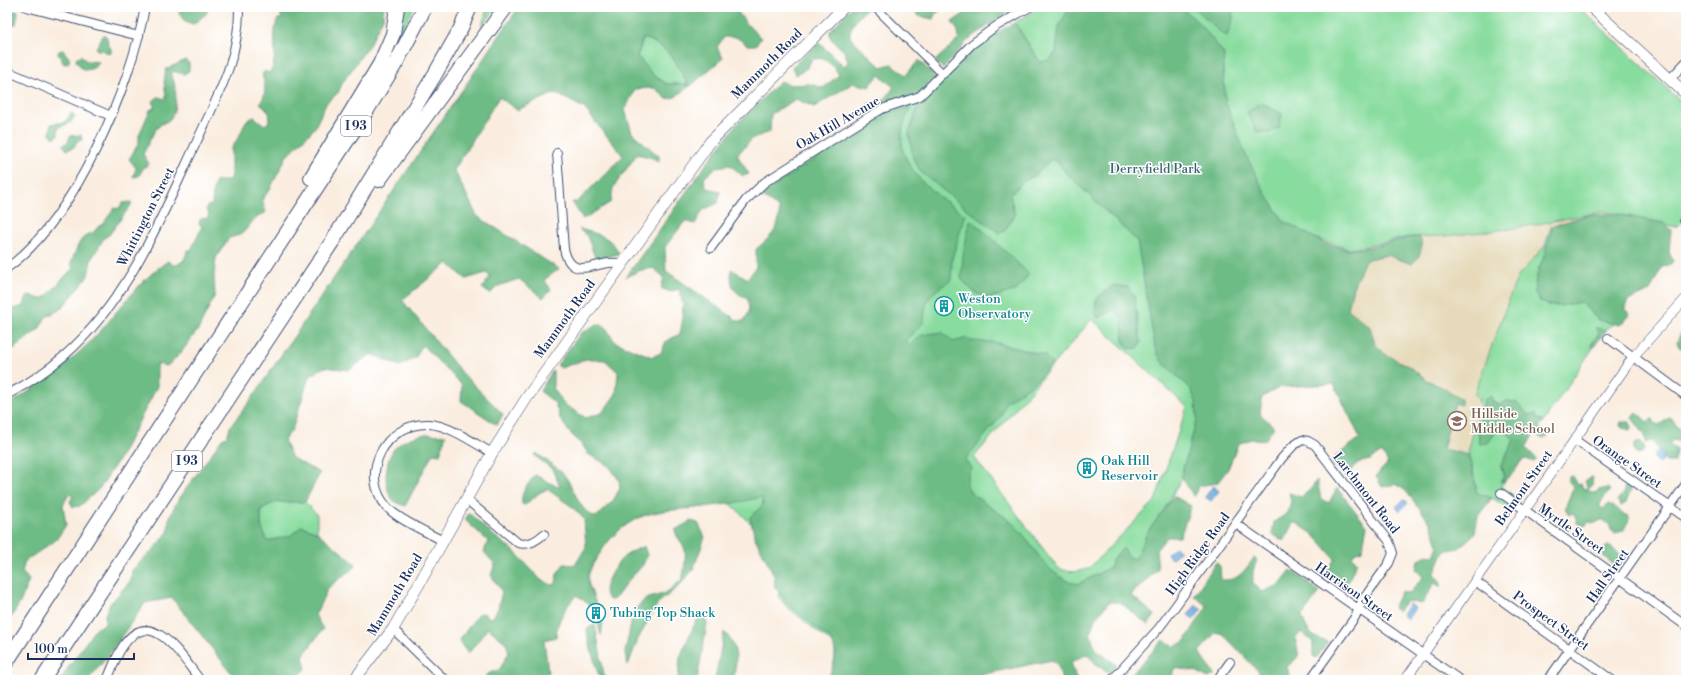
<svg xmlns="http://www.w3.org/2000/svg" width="1693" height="687" viewBox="0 0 1693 687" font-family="'Libre Bodoni',serif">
<rect width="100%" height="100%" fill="#fff"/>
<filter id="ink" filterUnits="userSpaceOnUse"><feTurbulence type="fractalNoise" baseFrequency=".025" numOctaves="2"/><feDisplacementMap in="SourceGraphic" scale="8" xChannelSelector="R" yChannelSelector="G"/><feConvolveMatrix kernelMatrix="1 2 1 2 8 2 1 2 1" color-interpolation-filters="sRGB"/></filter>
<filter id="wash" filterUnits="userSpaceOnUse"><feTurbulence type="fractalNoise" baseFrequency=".012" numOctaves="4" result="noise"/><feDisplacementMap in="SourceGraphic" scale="16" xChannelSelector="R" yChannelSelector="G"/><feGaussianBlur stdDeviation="0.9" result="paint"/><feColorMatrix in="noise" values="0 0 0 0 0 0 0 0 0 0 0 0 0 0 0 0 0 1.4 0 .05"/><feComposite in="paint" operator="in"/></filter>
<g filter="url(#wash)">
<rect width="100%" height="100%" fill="#faeddf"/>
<!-- built -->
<path fill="#e6daba" d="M1600,212L1614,213L1669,227L1460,537L1272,281L1315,238L1349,249L1372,245L1408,237L1517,228Z"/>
<!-- green -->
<path fill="#88dc9e" stroke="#52867e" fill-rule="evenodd" d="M402,7H414L397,41Z
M488,7H498L481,27Z
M1041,7H1579L1686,106V220L1675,227L1614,213L1600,212L1517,228L1446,236L1408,237L1372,245L1349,249L1315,238L1204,415L1184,474L1142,550L1138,569L834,645L786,606L778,596L782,575L760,532L678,454L853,266L768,185L882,113L907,106L929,92L970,49L991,35L1025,17ZM1092,319L1187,407L1155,501L1089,568C1076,573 1068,573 1057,567L974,457Z
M644,38C673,50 675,60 689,87H688L686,84H667L653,75L637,56Z
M1551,226H1553L1544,258L1538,269L1554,306L1581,302L1598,320L1614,323L1606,330L1596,328L1599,333L1591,345L1593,348L1544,421L1528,415L1516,402L1507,401L1500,406L1484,400L1483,415L1477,432L1488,443L1498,428L1506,432L1514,440L1501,466L1504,476L1501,482L1506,480L1501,486L1519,501L1512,510L1492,498L1477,493L1471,459L1468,452L1480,408L1478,398L1475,396V392L1513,288L1519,275L1545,246Z
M276,502H305L317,515V532L302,526L290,536L267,541L261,526V509Z"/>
<!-- forest -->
<path fill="#6ebc85" stroke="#447672" d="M181,7H207V13L194,24L186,22L179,13Z
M278,7H384L383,18L369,45L343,82L338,93L327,102L314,129L286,157L270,189L262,200L266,212C262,216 258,216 255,219C243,232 247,233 229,238L216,258L214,276L215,295L198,330L179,355L167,366L157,364V387L121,456L100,488L80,506L73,507L70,502L73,496L69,494L63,505L66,525L56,540L25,561L22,572L29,580L20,603L7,624V406C36,387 65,367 90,342C117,315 136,282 168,261L173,265H177L184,260L188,250H191L202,227L199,224L200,220L203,218L207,219L209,214L206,210L207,206L212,205C213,195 212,190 216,181H228L231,176V149L240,135L246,121L254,117L265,125L268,123L270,115L266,108L260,103C267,95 265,84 262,74L265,71L269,73C280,62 270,34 278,19H282Z
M519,7H734L746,23L761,38L756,45H748L736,37H724L717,47L723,58L689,87C677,63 670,47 643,38L637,56L653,75L667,84H686L688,87L675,97L667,99L655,88L635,89L625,110L632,133L659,156V162L653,158L637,154L613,188L611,202L583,219L572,202H577L623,156L584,108L555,93L517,110L499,97L454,170L477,216L559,269L544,280L551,289L543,298L519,279L498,286L490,294L482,288L490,277L486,273L466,279L448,263L402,300L462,373L503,414L497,425L461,401L462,385L422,345L416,357L400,366L371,354L349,370L324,367L309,377L292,430L284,440L292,458L320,473L305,502H276L261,509V526L267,541L290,536L302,526L317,532L357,565L328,588L315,615L323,629L303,656L306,669L294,680H237L172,598L145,603L108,656L88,680H60L95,629L105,624V615L109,605L131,580L132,570L153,550L168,532L169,519L176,503L222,439L227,437L230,427L250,401Z
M852,7L867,8C859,17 849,25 850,37L881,67L891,64L906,75L919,60L935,77L920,94L872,112L868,104L885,99L894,87L879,75L869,87L853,83L814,107L796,99L771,114L770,132L753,138L737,155L749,174L743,176L730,165L716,167L704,178L706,188L720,191L718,203L703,210L695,224L685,221L665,247L666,271L738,321H744L749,312L748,299C731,291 731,286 731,269L748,279L756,267V249C771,237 781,228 779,208L760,195L858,131L897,111L911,107C882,158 927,189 965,215L952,259L951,280C931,294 925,296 924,322L906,340L910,345L922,335L942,332L953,342L967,338L971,341L993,342L1044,355L1052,364L1035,382L1006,402L1001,416L965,460L971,468C967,475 965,484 970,491C974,497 1002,514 1010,521C1036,543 1041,575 1078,584L1111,567L1112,559L1123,548L1129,557L1135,559L1147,533L1174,496L1191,506L1180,537H1167L1156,550L1158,569L1131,595L1155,615L1148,625L1120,602H1109L1095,619L1090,633L1096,650L1117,665L1109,674L1095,663L1087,654L1071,662L1076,678L1080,680H1062L1058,666L1052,660L965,678L962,680H828C833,665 839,654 831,640L788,604L775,587L774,575L755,538L750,517L763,505L762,497C740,503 718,505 696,508C674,510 650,510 631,522C619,529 608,540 601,552C595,560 587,572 588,582L603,623L601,635L594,608L576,595C566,608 557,619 556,637L544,640L549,680H482L488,674L500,669L509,652L506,643L488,628L468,654L459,641L478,614L483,613L492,619L498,608L502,592L491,575L495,564L484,552L488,541L465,520L469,513L493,535L514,551L541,580L552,585L556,584L557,574L564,564L573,565L577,562L586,547L584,519L571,506L547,489L539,493L525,505L522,504C520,492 528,484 535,475L554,485L560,486L552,469L534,455L536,453C544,459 560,469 565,476C575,489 579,512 596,517L613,501L620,488L619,480L609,466L588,454L582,444L570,433L560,419L555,403L540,391L553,370V388L565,405L586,418L602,413L616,394L618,372L605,360L586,359L561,368L557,365L581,333L597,324L605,326L615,342L652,357L661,353L666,341L680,334C684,318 684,304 679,289L670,292L661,288L664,277L653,268L641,270L626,277L707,163L736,125L780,81L791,85L810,84L823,88L839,75L834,67L823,58L812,59L807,68L796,75L792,67L819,43L844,66L848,62L845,52L830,38V31Z
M909,7H946L935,14L933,19L919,16Z
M965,7H1008V12L968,40L943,69L935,61L959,39L958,31L952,22L968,11Z
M1070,7H1176C1192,11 1213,40 1224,54L1223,70L1226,103L1245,153L1265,193L1284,221L1324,243L1348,250L1372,247L1407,238L1420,237C1423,248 1421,256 1412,264L1387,255L1368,259L1364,263L1353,287L1348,309L1370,327L1375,344L1385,354L1410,367L1427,380L1448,390L1461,399V405L1455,403L1443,449L1469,455L1477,493L1492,498L1478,516L1475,533L1459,548L1448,550L1442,555L1434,574L1441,582V587L1434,583L1422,604L1406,601L1398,612L1393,608L1401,592L1409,594L1423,577L1416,570L1418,561L1426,555L1434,556L1438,545L1431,524L1406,491L1396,484L1382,487L1376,476L1388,463L1382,452L1370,460L1357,463L1347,478L1331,460L1360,438L1334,384L1281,387L1262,397L1260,414L1274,427L1265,440L1251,439L1238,444L1228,469L1217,483L1198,486L1194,497L1181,476L1197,419L1196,401L1190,388L1161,361L1155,347L1137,241L1067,174L1058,162L1051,159L1036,175L1024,181L1010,195L1015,215L1004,232L999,233L964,207L921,172L913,158L909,133L920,101L983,42L1016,24L1040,62L1050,60L1056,52L1059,26Z
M1194,7H1232L1233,19L1227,36L1221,33Z
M13,11H18L16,24L13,25L10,15Z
M104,34L107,37L108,45L111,48V53L109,54L103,50H97L96,48Z
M63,50L70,59L68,63L64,64L58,54L59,51Z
M82,56L86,61L99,62C97,68 89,70 84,70L76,61L77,57Z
M186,60L189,63V71L184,74L172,71L171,74C177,84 178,109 170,119C167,122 162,123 159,126C152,133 148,145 143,154L149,164L143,168L139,176L133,177L136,168L129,159L139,143V135L150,110L155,107L152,102L158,97L165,99L166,96L164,82L166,69Z
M1262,103L1282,114L1279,128L1269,133L1257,132L1247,112Z
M71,113L75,116L71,122L58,128V135L54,138L50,134L51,124L65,122Z
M81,135L82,140L77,141L74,147L67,150L63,145L68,142L70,136Z
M131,202V205L109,235L104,238L91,260L88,276L72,296L61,309L46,317L39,329L7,354V311L23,306L26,298L30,295L40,299L46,297L73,268L71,263C76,251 79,235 93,233L98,227L104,223L114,208L118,209L123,203Z
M1616,214L1664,223L1671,230L1669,252L1673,261L1670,265L1662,266L1650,291L1628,301L1625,307L1629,315L1620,325L1598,320L1581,302C1573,303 1562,307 1553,306C1522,301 1538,274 1544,256C1547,246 1550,236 1553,226L1588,215Z
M970,220L984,231L1029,274L1017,290L987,299L974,292L961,279L963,256Z
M579,229C596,233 613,237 619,254L600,258L595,257L587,236Z
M1113,285L1128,287L1134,296L1141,343L1138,348L1129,349L1123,341L1122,318L1114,310L1098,318L1095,312L1096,299Z
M1595,328L1606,330L1593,348L1591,346L1599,333Z
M1686,331V350L1679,347L1677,342L1681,333Z
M1491,396L1493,402L1500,405L1507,401L1516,402L1528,415L1536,414L1537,419L1544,421L1539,427L1548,436L1543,439L1534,433L1526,448L1537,459L1534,462L1526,459L1521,461C1516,470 1511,478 1500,482L1504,476L1501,465L1514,440L1506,432L1498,428L1488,443L1479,444C1477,429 1483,415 1484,400Z
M1637,412L1647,422L1652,419L1654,420V423L1659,425L1669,418L1673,420L1677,427L1686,433V448L1678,441L1674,440L1669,443L1676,449L1675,462H1666L1662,458L1653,441H1650L1646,443L1645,435L1632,418Z
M1621,422H1630L1631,427L1630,430L1626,429L1620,425Z
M426,434L446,435L440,454L433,453L405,506C402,505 397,503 394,501C382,490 385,458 395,448C404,439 415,436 426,434Z
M1633.5 448a5.5 5.5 0 1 1 11 0a5.5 5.5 0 1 1-11 0Z
M1573,476L1578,485L1581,484L1584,489H1587V485L1584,482L1585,480L1593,477L1592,485L1588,490L1589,491L1595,493L1599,490L1607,488L1610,490L1600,504V507L1603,509L1608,504C1616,508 1616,506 1622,514L1629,516V520L1623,531L1615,533L1611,530L1610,524L1601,520L1595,523L1588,522L1585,526L1577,523L1575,515L1572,513L1570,515L1568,514L1565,507L1574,487L1569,482V477Z
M1317,480L1321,499L1329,503L1337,488L1367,526L1362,550L1356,552L1352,556L1357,562L1344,590L1327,578L1326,572L1335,559L1313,534L1295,522L1284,541L1272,534L1274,522L1288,513L1291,501L1289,493L1301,497L1310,490Z
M1628,483L1632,487L1626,503L1621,506L1617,500L1624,493V488Z
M691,521L698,523L705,537L693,570L678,587L658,603L638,639L628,665L626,659L625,652L634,610L646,599L666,593L682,579C684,574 687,553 684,547C681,540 677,539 675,530Z
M644,546L647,555L643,565L627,582L615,599L610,600C596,593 616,563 625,556C631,552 638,549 644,546Z
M1607,546C1617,549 1619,553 1621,562L1617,567L1603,556V551Z
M1254,558L1257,560L1253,571V584L1262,592L1279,585L1291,570L1320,592L1302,616C1308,633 1311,637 1328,642L1316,658L1313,656V642L1301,632L1295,639L1299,656L1287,667L1291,680H1261L1259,672L1222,633H1215L1199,652L1215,675L1208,678L1196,671L1174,668L1171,680H1126L1163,640L1174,647L1185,641L1207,606L1194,596L1216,562L1220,566L1221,580C1239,581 1243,572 1254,558Z
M701,617L706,619L707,624L697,680H678L680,657L696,621Z
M595,625L605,680H600L588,639L587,629Z
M724,632C739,647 737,660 733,680H715Z"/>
<!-- water -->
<path fill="#71aee3" stroke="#466ea0" d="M1654 457a5 5 0 1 1 10 0a5 5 0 1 1-10 0Z
M1213,486L1219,491L1211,501L1205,497Z
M1404,499L1408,503L1400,511L1396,507Z
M1176,547L1180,551L1171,559L1167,554Z
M1409,604L1415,608L1408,619L1402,615Z
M1196,605L1202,609L1194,619L1188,615Z"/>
</g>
<g filter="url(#ink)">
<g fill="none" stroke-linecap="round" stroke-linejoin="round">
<defs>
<path id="minor" d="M26,7L139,36
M875,7L943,74
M7,71L111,116
M1670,79L1686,62
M557,153L564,249C571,279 590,265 609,263C614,262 618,263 622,264
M1684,220H1686
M711,248L746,200L765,182L870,116L882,109L920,96L972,44L995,27L1030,7
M7,268C74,220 131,87 145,7
M1608,338L1686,396
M7,395C27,384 47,371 64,356C129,299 161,218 197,141C217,97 240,57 239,7
M1575,440L1686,518
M1501,493L1686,626
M466,499L518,543C529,546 537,540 544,534
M1235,523L1460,680
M443,541C427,532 399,520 388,508C357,475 385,422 429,424C449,425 474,443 492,453
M1475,581L1612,680
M393,629L445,680
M107,680C112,669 116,656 123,646C151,604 182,657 200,680
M1112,680L1159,628L1174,608L1282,458L1293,446L1302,440L1308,441L1315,445L1389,541L1393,553L1389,563L1362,601L1355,617L1310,680
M1217,680L1230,662
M1548,680L1686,484"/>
<path id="tertiary" d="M1405,680L1633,357L1686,298"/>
<path id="secondary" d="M1591,7L1686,94
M354,680L393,629L419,584L492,453L526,399L710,142L844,7"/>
<path id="motorway" d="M311,178L380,64L393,34L397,7
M379,180L506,7
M7,661L367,110L397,61L425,7
M42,680L332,242L434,76L460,30L470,7"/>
</defs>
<!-- minor casing -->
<use href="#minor" stroke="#3c4c71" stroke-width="10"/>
<!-- tertiary casing -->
<use href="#tertiary" stroke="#3c4c71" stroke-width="10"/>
<!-- secondary casing -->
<use href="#secondary" stroke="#3c4c71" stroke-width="12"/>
<!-- motorway casing -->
<use href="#motorway" stroke="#3c4c71" stroke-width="16"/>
<!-- minor -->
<use href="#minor" stroke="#fff" stroke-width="8"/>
<!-- tertiary -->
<use href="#tertiary" stroke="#fff" stroke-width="9"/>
<!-- secondary -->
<use href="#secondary" stroke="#fff" stroke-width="11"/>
<!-- motorway -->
<use href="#motorway" stroke="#fff" stroke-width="14"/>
</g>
</g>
<!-- icons -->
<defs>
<symbol id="building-ring" viewBox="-11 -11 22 22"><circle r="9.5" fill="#fff" stroke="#0f9aa8" stroke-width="1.5"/><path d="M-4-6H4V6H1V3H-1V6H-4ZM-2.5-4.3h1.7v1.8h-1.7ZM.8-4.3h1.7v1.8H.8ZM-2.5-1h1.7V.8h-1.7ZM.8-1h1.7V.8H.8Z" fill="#0f9aa8"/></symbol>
<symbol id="school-ring" viewBox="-11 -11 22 22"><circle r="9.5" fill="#fff" stroke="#8d6e63" stroke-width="1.5"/><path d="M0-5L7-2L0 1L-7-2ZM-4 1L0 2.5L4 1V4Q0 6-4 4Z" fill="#8d6e63"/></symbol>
</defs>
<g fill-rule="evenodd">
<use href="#building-ring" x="933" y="295" width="22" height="22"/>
<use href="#school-ring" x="1446" y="410" width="22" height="22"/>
<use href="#building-ring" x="1076" y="457" width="22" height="22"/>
<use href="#building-ring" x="585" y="602" width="22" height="22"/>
</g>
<g text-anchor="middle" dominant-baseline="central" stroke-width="3" stroke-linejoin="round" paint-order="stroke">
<!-- shield labels -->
<g fill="#fff" stroke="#5f6d8e" stroke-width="1">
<rect x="341" y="116" width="30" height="20" rx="3"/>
<rect x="172" y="451" width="30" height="20" rx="3"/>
</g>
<g font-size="12" font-weight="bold" fill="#1b2f5e">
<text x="356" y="126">I 93</text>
<text x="187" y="461">I 93</text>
</g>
<!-- street labels -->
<g font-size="13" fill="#1b2f5e" stroke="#fff">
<text transform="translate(767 64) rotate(-45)">Mammoth Road</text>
<text transform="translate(838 123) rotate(-30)">Oak Hill Avenue</text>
<text transform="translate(146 217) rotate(-63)">Whittington Street</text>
<text transform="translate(565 319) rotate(-54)">Mammoth Road</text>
<text transform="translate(1627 462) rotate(35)">Orange Street</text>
<text transform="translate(1524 488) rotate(-55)">Belmont Street</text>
<text transform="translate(1366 493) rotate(52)">Larchmont Road</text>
<text transform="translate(1571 529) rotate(35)">Myrtle Street</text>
<text transform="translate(1198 554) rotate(-54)">High Ridge Road</text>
<text transform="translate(1608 576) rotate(-55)">Hall Street</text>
<text transform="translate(1354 592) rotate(35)">Harrison Street</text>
<text transform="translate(395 595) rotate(-59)">Mammoth Road</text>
<text transform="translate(1551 621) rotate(36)">Prospect Street</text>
</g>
<!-- park labels -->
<g font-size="13" fill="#3c6371" stroke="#fff">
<text x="1155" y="169">Derryfield Park</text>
</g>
<!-- culture labels -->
<g font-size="13" fill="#0d838f" stroke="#fff" text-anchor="start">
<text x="958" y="299">Weston<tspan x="958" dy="15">Observatory</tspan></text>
<text x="1101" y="461">Oak Hill<tspan x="1101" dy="15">Reservoir</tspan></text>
<text x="610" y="613">Tubing Top Shack</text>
</g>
<!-- education labels -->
<g font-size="13" fill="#785e54" stroke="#fff" text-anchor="start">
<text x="1471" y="414">Hillside<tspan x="1471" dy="15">Middle School</tspan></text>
</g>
</g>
<!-- margin -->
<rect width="1693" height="687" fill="none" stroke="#fff" stroke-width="24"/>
<!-- scale -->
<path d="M28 653v6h106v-6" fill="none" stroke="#1b2f5e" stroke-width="2"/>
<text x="34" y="653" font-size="12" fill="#1b2f5e" stroke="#ffffff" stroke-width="3" paint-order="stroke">100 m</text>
</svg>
